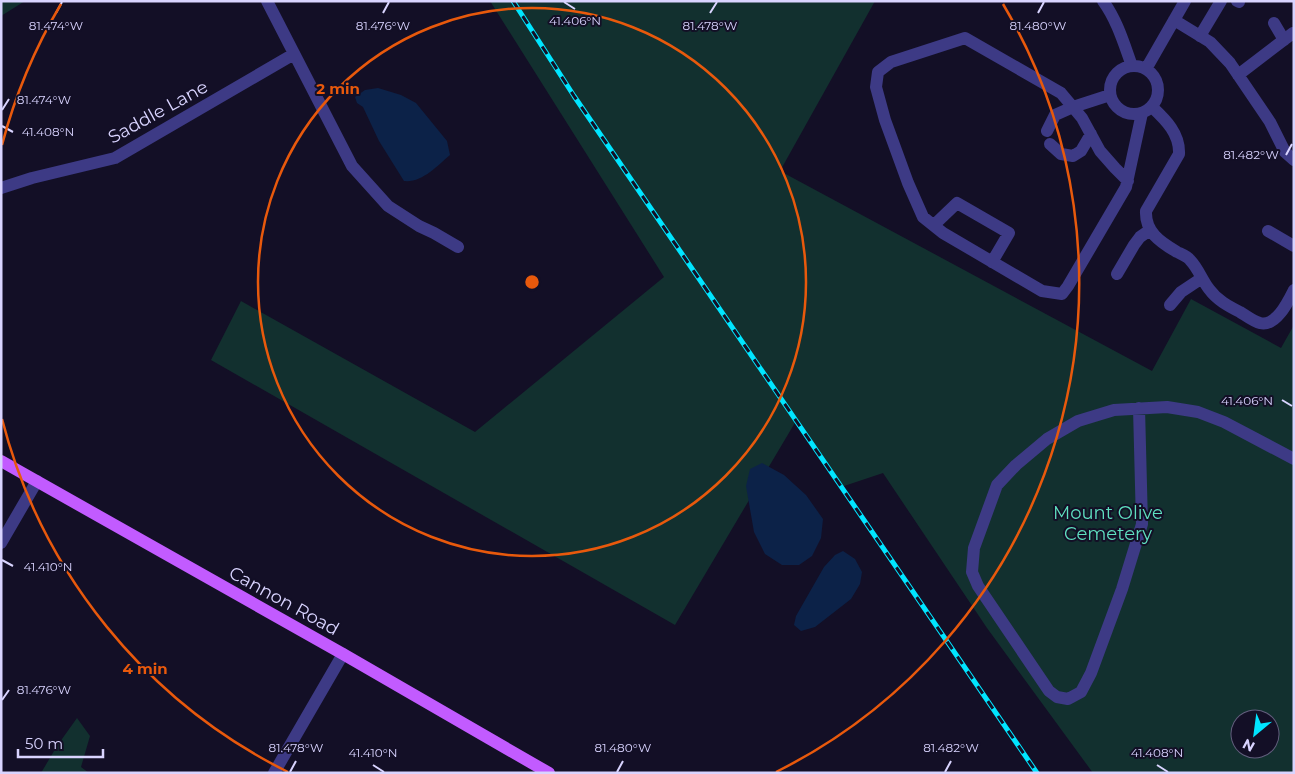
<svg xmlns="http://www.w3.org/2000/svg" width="1295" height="774" viewBox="0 0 1295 774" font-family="Montserrat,sans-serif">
<rect width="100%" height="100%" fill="#130f26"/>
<!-- green -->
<path fill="#12302f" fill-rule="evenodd" d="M1,1H25L1,16Z
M490,1H875L780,171L1152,371L1191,299L1281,348L1294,325V773H1093L987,628L883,473L841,487L796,421L675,625L211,360L241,301L475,432L664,277ZM1240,719H1270V749H1240Z
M77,718L90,736L81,767L89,773H41L57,746Z"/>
<!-- water -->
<path fill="#0c2248" d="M378,88L401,95L416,103L447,141L450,155C437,166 422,183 404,181L379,141L363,107L357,103L355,97L365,90Z
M762,463L784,475L806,495L823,519L821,538L812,556L799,565H782L765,554L754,532L746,486L750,469Z
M843,551L855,559L862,572L860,584L851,599L815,627L801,631L794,625L796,616L824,567L835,555Z"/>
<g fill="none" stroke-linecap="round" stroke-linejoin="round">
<!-- minor -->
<path stroke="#3d3a85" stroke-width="12" d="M267,1L352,166L388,206L419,226L434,233L458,247
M1103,1C1117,20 1124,44 1132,66
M1237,1L1239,2
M1174,20L1210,42L1230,63L1270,122L1285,152L1294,160
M1274,23L1284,40
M1200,36L1221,1
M1110 90a24 24 0 1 1 48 0a24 24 0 1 1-48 0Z
M1146,69L1185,1
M1238,75L1293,33L1294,35
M1152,107C1166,120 1180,134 1179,154L1146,211C1145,232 1160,242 1177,252C1181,254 1187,256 1190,260C1198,268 1202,280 1209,289C1217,300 1228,306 1240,312C1245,315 1254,322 1260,323C1276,327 1288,302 1294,290
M1047,131L1055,115L1073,107L1110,95
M1050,144L1061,154L1073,156L1081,151L1091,134
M1128,181L1115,168L1100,151L1082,118L1061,93L965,38L891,62L878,72L876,87L885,120L908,183L923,217L943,233L1042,291L1062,294L1068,286L1126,187L1142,113
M1,188L32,178L115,158L294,54
M934,225L957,203L1009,233L992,262
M1268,231L1294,246
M1117,274L1134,245L1140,237L1150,230
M1170,305L1181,292L1202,278
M1139,408L1142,524L1122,589L1091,673L1081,692L1068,699L1057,697L1049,691L978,586L972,572L974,548L997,485L1016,465L1047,439L1078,421L1114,410L1167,407L1198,412L1224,422L1294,459
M1,543L37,481
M274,773L343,654"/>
<!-- major -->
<path stroke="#c25bff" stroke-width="12" d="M1,461L343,654L549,773"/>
<defs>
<path id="rail" d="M513,1L574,96L1037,773"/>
</defs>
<!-- rail casing -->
<use href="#rail" stroke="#00e5ff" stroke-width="5"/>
<!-- rail -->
<use href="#rail" stroke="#130f26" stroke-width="3" stroke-dasharray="9" stroke-linecap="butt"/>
</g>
<!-- ticks -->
<path fill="none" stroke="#d9d4ff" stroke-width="2" d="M564,2L575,9M56,13L62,2M383,13L389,2M710,13L717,2M1038,13L1044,2M2,110L9,99M2,126L13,132M1286,155L1292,144M1282,400L1292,406M2,560L13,566M2,700L9,690M373,765L384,772M1157,765L1168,772M290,772L296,761M617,772L623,761M945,772L951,761"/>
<!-- distance rings -->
<g fill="none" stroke="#e8590c" stroke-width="2.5">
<circle cx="532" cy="282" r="274"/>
<path d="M288 772A547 547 0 0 1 2 419M2 145A547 547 0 0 1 61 4M1003 4A547 547 0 0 1 776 772"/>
</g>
<g text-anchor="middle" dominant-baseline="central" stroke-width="4" stroke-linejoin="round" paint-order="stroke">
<!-- street labels -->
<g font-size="18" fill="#d9d4ff" stroke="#130f26">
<text transform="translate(158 112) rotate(-29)">Saddle Lane</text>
<text transform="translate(284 601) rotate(29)">Cannon Road</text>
</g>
<!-- park labels -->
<g font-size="18" fill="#5fe0c0" stroke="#130f26">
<text x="1108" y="513">Mount Olive<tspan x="1108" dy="21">Cemetery</tspan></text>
</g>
</g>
<g font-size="12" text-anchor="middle" fill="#d9d4ff" stroke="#130f26" stroke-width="4" stroke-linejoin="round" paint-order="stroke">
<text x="575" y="25">41.406°N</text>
<text x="56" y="30">81.474°W</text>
<text x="383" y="30">81.476°W</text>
<text x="710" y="30">81.478°W</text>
<text x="1038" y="30">81.480°W</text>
<text x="44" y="104">81.474°W</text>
<text x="48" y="136">41.408°N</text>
<text x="1251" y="159">81.482°W</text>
<text x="1247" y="405">41.406°N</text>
<text x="48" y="571">41.410°N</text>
<text x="44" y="694">81.476°W</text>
<text x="296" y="752">81.478°W</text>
<text x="623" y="752">81.480°W</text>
<text x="951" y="752">81.482°W</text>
<text x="373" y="757">41.410°N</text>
<text x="1157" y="757">41.408°N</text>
</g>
<circle cx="532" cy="282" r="8" fill="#e8590c" stroke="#130f26" stroke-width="2.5"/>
<g font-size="15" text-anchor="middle" font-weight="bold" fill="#e8590c" stroke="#130f26" stroke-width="4" stroke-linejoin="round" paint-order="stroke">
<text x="338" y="94">2 min</text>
<text x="145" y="674">4 min</text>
</g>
<!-- border -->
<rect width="1295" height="774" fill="none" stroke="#d9d4ff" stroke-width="5"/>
<!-- north arrow -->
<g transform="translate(1255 734) rotate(209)"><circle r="24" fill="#130f26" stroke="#625e7d"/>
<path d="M0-4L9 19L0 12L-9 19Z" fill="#00e5ff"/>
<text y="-8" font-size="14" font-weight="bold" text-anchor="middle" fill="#d9d4ff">N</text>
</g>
<!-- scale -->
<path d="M18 749v8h85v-8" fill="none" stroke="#d9d4ff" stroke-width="2.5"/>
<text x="25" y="749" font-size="15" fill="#d9d4ff" stroke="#130f26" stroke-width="4" paint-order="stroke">50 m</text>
</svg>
